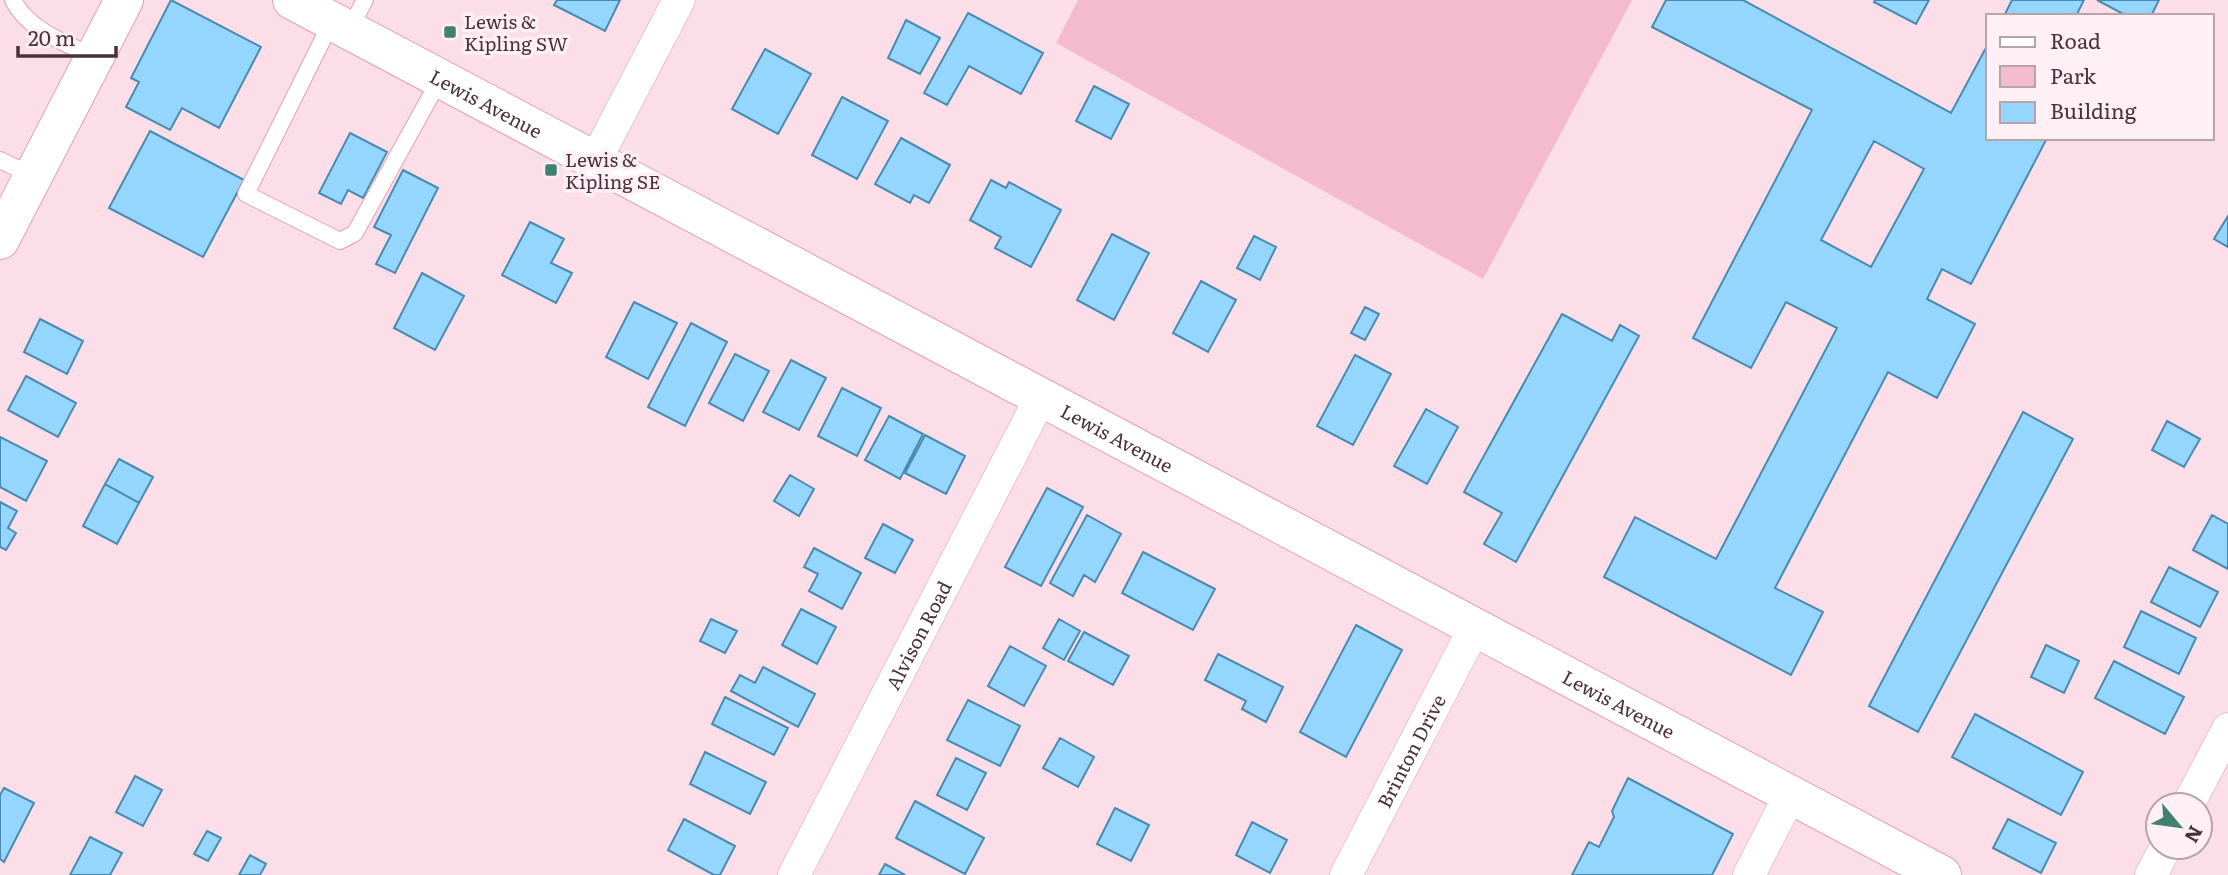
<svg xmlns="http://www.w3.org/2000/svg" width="2228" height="875" viewBox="0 0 2228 875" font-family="Literata,serif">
<rect width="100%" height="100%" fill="#fcdee8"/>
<!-- green -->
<path fill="#f4bace" d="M1078,0H1632L1483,279L1056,43Z"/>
<!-- building -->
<path fill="#94d6fd" stroke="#498bb0" stroke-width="2" fill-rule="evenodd" d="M171,0L261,47L219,128L182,108L170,130L126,107L139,82L131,78Z
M557,0H620L605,31L554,5Z
M1666,0H1743L1951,113L1988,44V138H2047L1971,284L1942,269L1927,299L1975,324L1937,398L1888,372L1775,588L1823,612L1791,675L1604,577L1635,517L1716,559L1837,328L1786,302L1751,368L1693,338L1812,110L1652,27ZM1874,141L1924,169L1871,267L1821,240Z
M1875,0H1929L1916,24L1874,2Z
M2012,0H2084L2076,16H2004Z
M2097,0H2159L2151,16H2127Z
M968,13L1043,53L1021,94L969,66L947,105L924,93Z
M906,20L940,38L920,74L888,58Z
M765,49L811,74L778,134L732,109Z
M1094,86L1129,104L1111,139L1076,121Z
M842,97L888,121L857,179L812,155Z
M150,131L244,180L203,257L109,208Z
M350,133L387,152L363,198L348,190L341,204L319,193Z
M901,138L950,165L929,203L914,195L910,203L875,184Z
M403,170L438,188L395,273L376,264L391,235L374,227Z
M991,180L1006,188L1009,182L1061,210L1031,267L995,248L1001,237L970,220Z
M2228,216V247L2214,239Z
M530,222L564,239L551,263L572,273L556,303L502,275Z
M1112,234L1149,253L1114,320L1077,300Z
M1254,236L1276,247L1260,280L1237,268Z
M422,273L464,296L435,350L394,328Z
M1201,281L1236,300L1208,352L1173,333Z
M634,302L677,323L648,379L606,357Z
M1365,307L1379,314L1365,340L1351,333Z
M1562,314L1612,341L1620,325L1639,336L1516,562L1484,544L1502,513L1464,492Z
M40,319L83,341L67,374L24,352Z
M691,323L727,342L685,426L648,407Z
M735,354L769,371L743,421L709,403Z
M1355,355L1391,374L1353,445L1317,426Z
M791,360L826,378L799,430L763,412Z
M26,376L76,403L58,437L8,410Z
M842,388L881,408L857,456L818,436Z
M1426,409L1458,427L1427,484L1394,466Z
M2023,412L2073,439L1918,732L1869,706Z
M889,416L923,434L900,479L865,460Z
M2167,421L2200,439L2184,467L2152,450Z
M925,435L965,456L946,494L905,473Z
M0,437L47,461L26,501L0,487Z
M119,459L153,477L139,503L105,484Z
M790,475L814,489L799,516L774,501Z
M105,484L139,503L117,544L83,526Z
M1047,488L1083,507L1041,586L1005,567Z
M0,502L17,511L8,528L16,533L6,550L0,547Z
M1087,515L1121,534L1095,582L1084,575L1073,596L1050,583Z
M2212,515L2228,524V569L2193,550Z
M883,524L913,540L895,573L865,558Z
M814,548L861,573L842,609L809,591L818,574L804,567Z
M1143,552L1215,589L1193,630L1122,593Z
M2169,567L2218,592L2200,627L2151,602Z
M801,609L836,627L817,664L782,645Z
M2141,611L2196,638L2179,674L2124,647Z
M711,619L737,631L725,653L700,641Z
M1059,619L1080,631L1064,660L1043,648Z
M1356,625L1402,650L1346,757L1300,732Z
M1084,632L1129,656L1113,685L1068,661Z
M2046,645L2079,661L2064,693L2031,677Z
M1010,646L1046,666L1024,706L988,686Z
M1218,654L1283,687L1266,722L1242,709L1246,701L1205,680Z
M2114,661L2184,697L2165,734L2095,698Z
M763,667L815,694L798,727L731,691L740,675L755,683Z
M725,697L788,728L774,755L712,724Z
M968,700L1020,726L1000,766L947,740Z
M1975,714L2083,772L2061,815L1952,757Z
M1060,738L1094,757L1078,787L1043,768Z
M705,752L766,782L750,814L690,784Z
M956,758L986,773L967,810L937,795Z
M135,776L162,790L143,826L116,812Z
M1628,778L1733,834L1712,875H1572L1589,842L1599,847L1614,817L1612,811Z
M4,788L34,803L4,862L0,859V795Z
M915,801L984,838L965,874L896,838Z
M1115,808L1149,825L1131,861L1097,844Z
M684,819L735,846L720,875H714L668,850Z
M2008,819L2056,843L2041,873L1993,848Z
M1252,822L1287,840L1270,873L1236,855Z
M207,831L221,838L208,861L194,854Z
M90,837L122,853L110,875H70Z
M250,855L266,864L260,875H239Z
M885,864L905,875H879Z"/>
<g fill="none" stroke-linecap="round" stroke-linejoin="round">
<defs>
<path id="service" d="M13,0C27,29 66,44 95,57
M332,21L246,194L340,241L355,233L440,79
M349,30L365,0
M0,160L33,176"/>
<g id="minor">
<path d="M595,161L679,0"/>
<path d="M2188,805L2228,729"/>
<path id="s1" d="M794,875L1041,397"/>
<path id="s2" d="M1346,875L1475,627"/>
<path d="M1749,875L1790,795"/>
<path d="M2151,875L2166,847"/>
</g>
<path id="tertiary" d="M0,240L124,0"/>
<g id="primary">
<path id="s3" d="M292,0L1942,875"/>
</g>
</defs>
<!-- service casing -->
<use href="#service" stroke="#e39eb7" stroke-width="18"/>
<!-- minor casing -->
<use href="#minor" stroke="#e39eb7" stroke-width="33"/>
<!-- tertiary casing -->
<use href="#tertiary" stroke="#e39eb7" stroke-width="40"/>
<!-- primary casing -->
<use href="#primary" stroke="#e39eb7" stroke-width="40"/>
<!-- service -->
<use href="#service" stroke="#fff" stroke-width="16"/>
<!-- minor -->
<use href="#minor" stroke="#fff" stroke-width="32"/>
<!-- tertiary -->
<use href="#tertiary" stroke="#fff" stroke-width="38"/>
<!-- primary -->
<use href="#primary" stroke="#fff" stroke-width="38"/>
</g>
<!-- markers -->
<g fill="#408171" stroke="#fff0f5" stroke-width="2.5">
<rect x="443" y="25" width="14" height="14" rx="3.5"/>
<rect x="544" y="163" width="14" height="14" rx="3.5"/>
</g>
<g text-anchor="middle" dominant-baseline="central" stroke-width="7" stroke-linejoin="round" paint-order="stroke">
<!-- poi labels -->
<g font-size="19" fill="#4c303a" stroke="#fff0f5" text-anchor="start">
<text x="464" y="21">Lewis &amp;<tspan x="464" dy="22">Kipling SW</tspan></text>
<text x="565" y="159">Lewis &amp;<tspan x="565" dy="22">Kipling SE</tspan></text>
</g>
<!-- street labels -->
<g font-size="19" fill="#4c303a" stroke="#fff0f5">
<text stroke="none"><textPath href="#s3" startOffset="220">Lewis Avenue</textPath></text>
<text stroke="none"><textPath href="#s3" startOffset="934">Lewis Avenue</textPath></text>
<text stroke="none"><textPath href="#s1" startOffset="270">Alvison Road</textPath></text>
<text stroke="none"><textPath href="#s3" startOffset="1502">Lewis Avenue</textPath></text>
<text stroke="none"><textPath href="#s2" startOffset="140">Brinton Drive</textPath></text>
</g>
</g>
<!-- legend -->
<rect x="1986" y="14" width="228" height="126" fill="#fff0f5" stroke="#b7a3aa" stroke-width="2"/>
<rect x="2000" y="37" width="35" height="10" fill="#ffffff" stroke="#b7a3aa" stroke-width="2"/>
<text x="2050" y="49" font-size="21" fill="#4c303a">Road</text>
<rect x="2000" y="66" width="35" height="21" fill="#f4bace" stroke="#b7a3aa" stroke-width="2"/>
<text x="2050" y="84" font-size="21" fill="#4c303a">Park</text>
<rect x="2000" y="102" width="35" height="21" fill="#94d6fd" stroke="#b7a3aa" stroke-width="2"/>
<text x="2050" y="119" font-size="21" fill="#4c303a">Building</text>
<!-- north arrow -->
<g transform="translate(2179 826) rotate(119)"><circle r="33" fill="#fff0f5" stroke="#b7a3aa" stroke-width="2"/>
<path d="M0-5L12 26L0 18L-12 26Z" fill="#408171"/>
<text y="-10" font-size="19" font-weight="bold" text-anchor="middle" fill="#4c303a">N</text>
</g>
<!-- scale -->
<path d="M18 46v10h98v-10" fill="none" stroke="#4c303a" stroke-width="3.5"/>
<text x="28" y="46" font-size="21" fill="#4c303a" stroke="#fff0f5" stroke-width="5" paint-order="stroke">20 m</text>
</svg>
